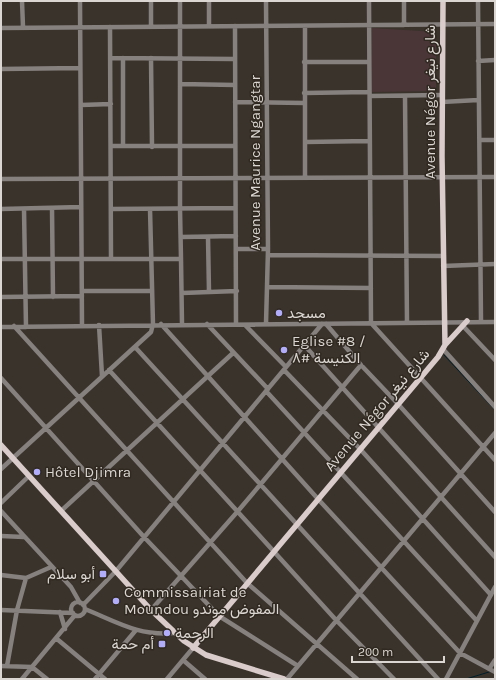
<svg xmlns="http://www.w3.org/2000/svg" width="496" height="680" viewBox="0 0 496 680" font-family="Karla,Vazirmatn,sans-serif">
<rect width="100%" height="100%" fill="#3a332b"/>
<!-- education -->
<path fill="#4a3537" d="M372,28L436,32V91L372,92Z"/>
<g fill="none" stroke-linecap="round" stroke-linejoin="round">
<!-- stream -->
<path stroke="#011e2a" stroke-width="1" d="M444,355L495,410
M466,679L489,672"/>
<!-- minor -->
<path stroke="#86807f" stroke-width="4.5" d="M22,1L23,27
M80,1L82,326
M151,1V27
M180,1V209L181,259
M209,1V26
M266,1L268,249L266,324
M369,1L371,323L495,460
M478,1L481,321
M404,25V1
M235,26L236,324
M305,26V177
M110,27L111,259
M1,28L495,24
M111,58L234,59
M123,58V146
M151,58L152,147
M478,61L495,60
M304,62H369
M1,69L80,68
M180,84L235,85
M304,93L369,92
M370,96L442,95
M405,96L407,323
M235,102L305,103
M442,102L478,100
M81,105L111,104
M480,140H495
M305,142L370,141
M111,146H235
M1,179L495,177
M52,208L53,297
M1,209L81,207
M24,209L26,327
M111,209L235,208
M181,237L236,236
M208,237L209,292
M236,249H268
M268,255L443,256
M1,259H181L182,324
M443,266L495,264
M267,287L371,288
M82,291H151
M182,293L237,291
M1,297L82,296
M161,324L318,499L460,653L495,672
M207,324L268,389
M326,324L361,365L398,404L495,512
M99,325L102,376
M245,325L286,367
M14,326L247,583L357,679
M463,326L495,360
M1,327L495,322
M305,346L495,557
M135,347L438,679
M443,349L495,407
M109,370L336,620L394,679
M284,370L361,450L491,595
M1,378L144,537L219,616L298,666
M266,391L477,621
M1,469L151,332L153,324L150,209
M1,503L29,476
M1,511L71,587L80,603
M61,511L233,353
M1,536L24,537
M1,575L26,578L51,567
M71 609a7 7 0 1 1 14 0a7 7 0 1 1-14 0Z
M83,605L116,571L322,324
M85,609C117,622 138,636 174,633
M1,610L73,613
M151,610L238,511L361,365
M60,612L65,629
M57,639L105,679
M183,660L205,679
M1,666L32,667L47,679
M7,666L17,610L26,578
M489,669L495,660
M22,679L75,615
M95,679L136,630
M167,679L193,648
M287,679L495,433
M446,679L495,587"/>
<!-- major -->
<path stroke="#d9ccca" stroke-width="5.5" d="M445,345L467,321
M1,445L151,610L184,641L206,655L284,679
M193,648L438,357L445,345L442,156L443,1"/>
</g>
<!-- markers -->
<g fill="#b1adfa" stroke="#302921" stroke-width="1.5">
<circle cx="279" cy="313" r="4"/>
<circle cx="284" cy="350" r="4"/>
<circle cx="37" cy="472" r="4"/>
<rect x="99" y="570" width="8" height="8" rx="2"/>
<circle cx="116" cy="601" r="4"/>
<circle cx="167" cy="633" r="4"/>
<rect x="158" y="640" width="8" height="8" rx="2"/>
</g>
<g text-anchor="middle" dominant-baseline="central" stroke-width="3" stroke-linejoin="round" paint-order="stroke">
<!-- street labels -->
<g font-size="15" fill="#dbd6d1" stroke="#302921">
<text transform="translate(430 102) rotate(-90)">Avenue Négor شارع نيغر</text>
<text transform="translate(255 163) rotate(-90)">Avenue Maurice Ngangtar</text>
<text transform="translate(377 410) rotate(-50)">Avenue Négor شارع نيغر</text>
</g>
<!-- poi labels -->
<g font-size="15" fill="#dbd6d1" stroke="#302921" text-anchor="start">
<text x="287" y="313">مسجد</text>
<text x="292" y="341">Eglise #8 /<tspan x="292" dy="17">الكنيسة #٨</tspan></text>
<text x="45" y="472">Hôtel Djimra</text>
<text x="95" y="574" text-anchor="end">أبو سلام</text>
<text x="124" y="592">Commissairiat de<tspan x="124" dy="17">Moundou المفوض موندو</tspan></text>
<text x="175" y="633">الرحمة</text>
<text x="154" y="644" text-anchor="end">أم حمة</text>
</g>
</g>
<!-- border -->
<rect width="496" height="680" fill="none" stroke="#dbd6d1" stroke-width="4"/>
<!-- scale -->
<path d="M352 656v6h92v-6" fill="none" stroke="#dbd6d1" stroke-width="2"/>
<text x="358" y="656" font-size="12" fill="#dbd6d1" stroke="#302921" stroke-width="3" paint-order="stroke">200 m</text>
</svg>
